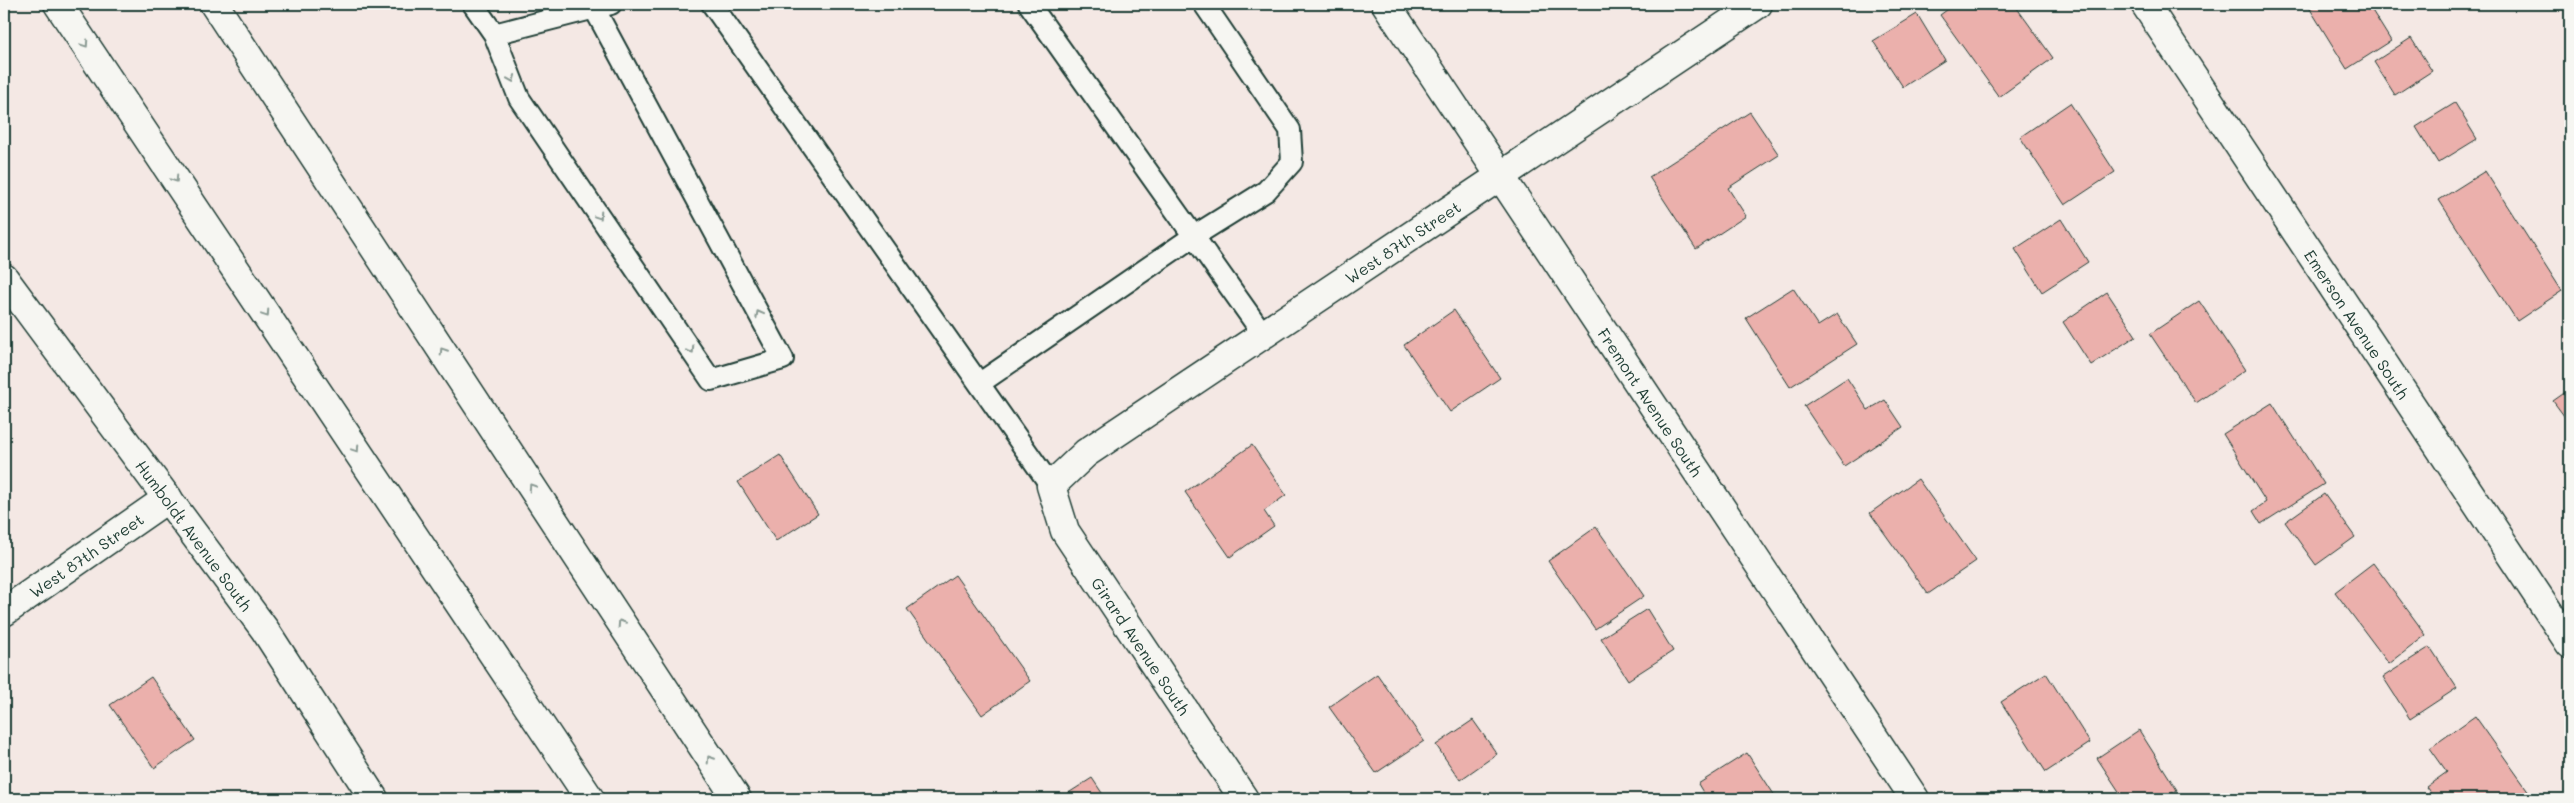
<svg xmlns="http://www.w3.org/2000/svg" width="2574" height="803" viewBox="0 0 2574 803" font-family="Mali,sans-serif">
<rect width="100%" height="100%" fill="#f4e8e4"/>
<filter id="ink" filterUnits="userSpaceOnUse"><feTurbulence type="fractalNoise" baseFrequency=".02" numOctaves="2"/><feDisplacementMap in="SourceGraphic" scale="10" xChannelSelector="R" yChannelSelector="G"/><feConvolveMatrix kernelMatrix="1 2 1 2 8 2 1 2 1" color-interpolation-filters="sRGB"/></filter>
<g filter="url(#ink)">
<!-- building -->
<path fill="#ebb0ac" stroke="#1f3d34" d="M1955,4H2014L2053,58L1999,97L1940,15Z
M2318,4H2368L2391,41L2347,69L2310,9Z
M1917,14L1945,60L1903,87L1873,41Z
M2411,38L2432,71L2395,95L2374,62Z
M2070,103L2115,172L2065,205L2020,137Z
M2455,103L2477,139L2438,163L2416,127Z
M1750,112L1779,155L1728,188L1746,216L1696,249L1649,177Z
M2485,171L2562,291L2517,321L2439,200Z
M2061,219L2088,262L2042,292L2015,249Z
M1793,288L1818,326L1837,314L1857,344L1790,387L1746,318Z
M2107,292L2136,336L2091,365L2063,322Z
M2199,301L2245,370L2196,403L2150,334Z
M1454,310L1500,378L1450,412L1404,345Z
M1847,378L1868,410L1885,400L1903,427L1844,466L1804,406Z
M2570,389V424L2553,401Z
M2272,403L2324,484L2261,524L2253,511L2266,502L2223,434Z
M1252,445L1286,495L1264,511L1274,526L1230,557L1185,492Z
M780,455L818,514L776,541L738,482Z
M1918,479L1976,561L1928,594L1870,513Z
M2324,494L2355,537L2316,565L2285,522Z
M1596,527L1644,596L1595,629L1548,561Z
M2373,563L2426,635L2389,664L2335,592Z
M955,575L1030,681L982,715L907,609Z
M1647,609L1673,651L1628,680L1601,638Z
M2430,647L2457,688L2410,719L2383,677Z
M2046,673L2090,743L2046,772L2001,702Z
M1377,674L1424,741L1376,773L1329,707Z
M151,677L195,740L154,768L110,705Z
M2475,716L2534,799H2435L2426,787L2447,772L2430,748Z
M1473,720L1497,754L1460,780L1436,745Z
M2139,730L2177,790L2162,799H2124L2097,758Z
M1747,753L1777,799H1707L1698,784Z
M1092,778L1106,799H1059Z"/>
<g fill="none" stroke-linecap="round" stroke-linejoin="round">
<defs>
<path id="lane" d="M473,4L494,34L611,4
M712,4L1051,486
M1029,4L1263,334
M494,34L519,98L711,380L783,359L594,8
M980,383L1194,236L1266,191L1292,162L1290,130L1204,4"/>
<g id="street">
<path id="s1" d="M1386,4L1915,799"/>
<path id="s2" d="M2145,4L2570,644"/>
<path id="s3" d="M4,278L265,630L374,799"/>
<path id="s4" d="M4,612L168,498"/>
<path id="s5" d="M1244,799L1065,531L1051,486L1086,453L1758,4"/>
</g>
<path id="highway" d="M58,4L590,799
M214,4L737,799"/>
</defs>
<!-- lane casing -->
<use href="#lane" stroke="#1f3d34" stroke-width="24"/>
<!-- street casing -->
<use href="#street" stroke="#1f3d34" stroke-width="31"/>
<!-- highway casing -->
<use href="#highway" stroke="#1f3d34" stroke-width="31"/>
<!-- lane -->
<use href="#lane" stroke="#f6f6f2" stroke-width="20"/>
<!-- street -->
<use href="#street" stroke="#f6f6f2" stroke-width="28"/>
<!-- highway -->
<use href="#highway" stroke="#f6f6f2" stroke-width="28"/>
</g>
<!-- one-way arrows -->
<defs><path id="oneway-chevron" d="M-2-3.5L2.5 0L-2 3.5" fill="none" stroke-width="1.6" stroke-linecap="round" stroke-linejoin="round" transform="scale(1.25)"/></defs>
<g stroke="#8a9a93">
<use href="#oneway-chevron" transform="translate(85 44) rotate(56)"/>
<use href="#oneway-chevron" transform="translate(512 79) rotate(68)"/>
<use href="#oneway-chevron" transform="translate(175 179) rotate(56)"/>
<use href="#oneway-chevron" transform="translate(599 216) rotate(56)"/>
<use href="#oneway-chevron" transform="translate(266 314) rotate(56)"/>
<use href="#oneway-chevron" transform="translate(759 314) rotate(-118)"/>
<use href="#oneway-chevron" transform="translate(691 350) rotate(56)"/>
<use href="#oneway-chevron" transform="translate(443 351) rotate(-123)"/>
<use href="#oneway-chevron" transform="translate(356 449) rotate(56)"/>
<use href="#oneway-chevron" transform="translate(532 487) rotate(-123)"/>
<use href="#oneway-chevron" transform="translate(621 623) rotate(-123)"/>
<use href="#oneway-chevron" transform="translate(710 759) rotate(-123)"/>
</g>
</g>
<g text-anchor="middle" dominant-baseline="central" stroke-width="4" stroke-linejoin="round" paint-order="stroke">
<!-- street labels -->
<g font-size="16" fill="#1f3d34" stroke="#f6f6f2">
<text stroke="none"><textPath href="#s5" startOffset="798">West 87th Street</textPath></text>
<text stroke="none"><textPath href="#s2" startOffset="384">Emerson Avenue South</textPath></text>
<text stroke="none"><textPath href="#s1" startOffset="478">Fremont Avenue South</textPath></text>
<text stroke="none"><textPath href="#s3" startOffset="320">Humboldt Avenue South</textPath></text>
<text stroke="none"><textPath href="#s4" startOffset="100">West 87th Street</textPath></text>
<text transform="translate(1141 646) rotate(56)">Girard Avenue South</text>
</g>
</g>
<!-- margin -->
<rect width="2574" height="803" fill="none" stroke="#f6f6f2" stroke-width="20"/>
<rect x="10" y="10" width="2554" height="783" fill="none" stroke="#1f3d34" stroke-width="2" filter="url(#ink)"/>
</svg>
